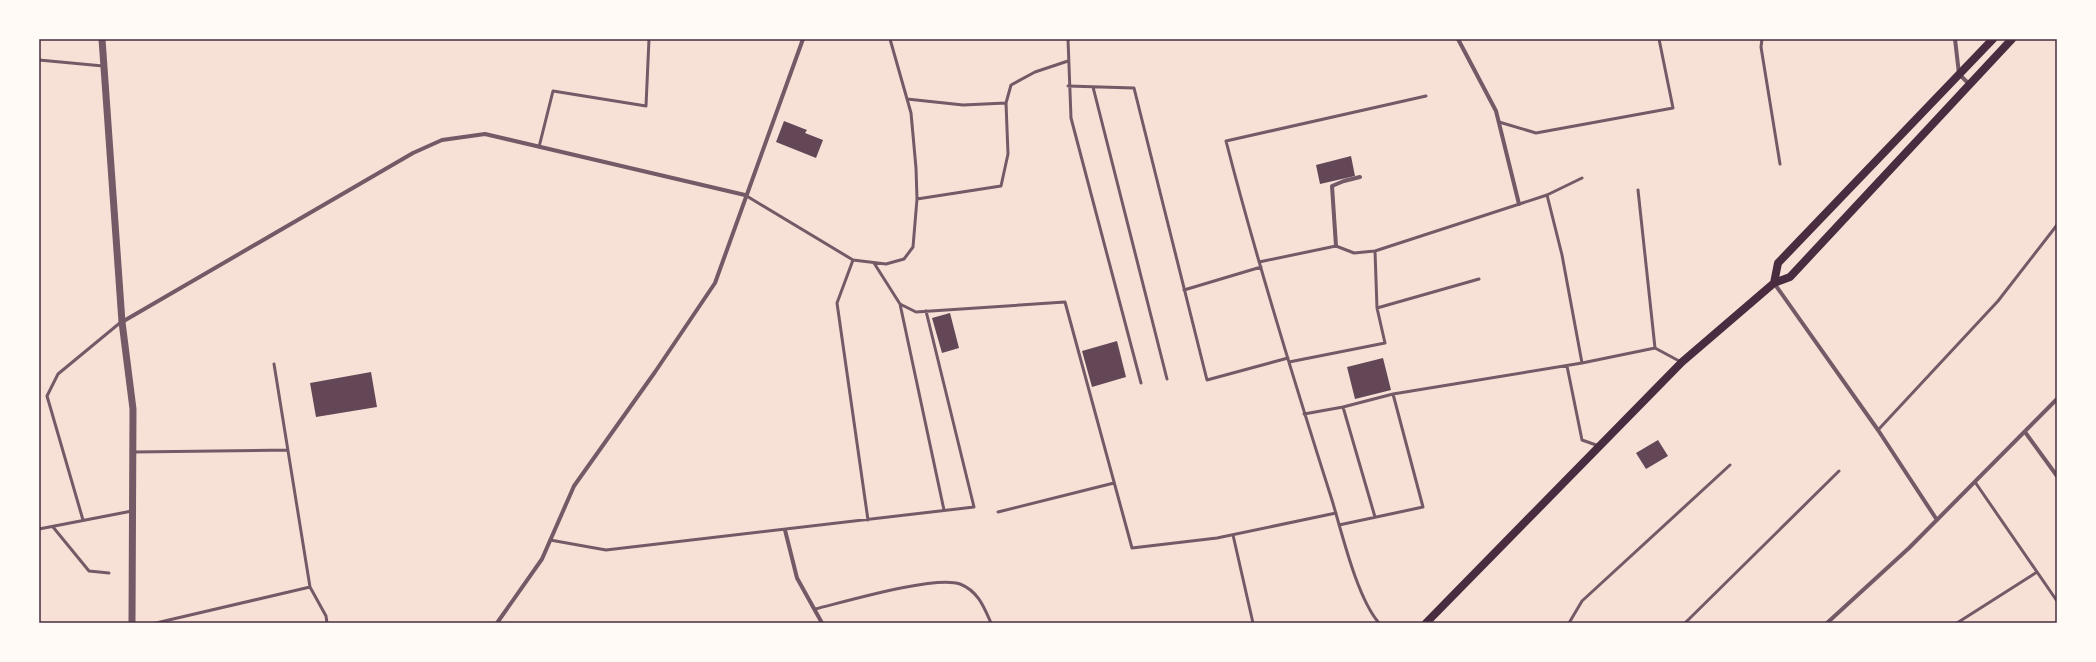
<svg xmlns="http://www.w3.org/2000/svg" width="2096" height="662" viewBox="0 0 2096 662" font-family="Montserrat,sans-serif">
<rect width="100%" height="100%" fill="#f7e1d7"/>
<!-- building -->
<path fill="#644757" d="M784,121L807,130L805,133L823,140L816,158L776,142Z
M1351,156L1355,176L1320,184L1316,165Z
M950,313L959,348L942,353L932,318Z
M1117,341L1126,377L1092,387L1082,351Z
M1383,358L1391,390L1355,399L1347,367Z
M371,372L377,407L316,417L310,383Z
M1658,440L1668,456L1646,469L1636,453Z"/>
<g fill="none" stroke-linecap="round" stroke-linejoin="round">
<!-- service -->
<path stroke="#755966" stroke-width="3" d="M1068,39L1071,118L1141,383
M1762,39L1761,47L1780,164
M39,60L103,66
M1068,86L1134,88L1207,380L1288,358
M1093,87L1167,379
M907,99L963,105L1006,103
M1499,122L1536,133L1673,108L1659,39
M539,147L553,91L646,106L649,39
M1638,190L1655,348
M745,195L853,260L886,264L904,259L913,247L917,199L916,168L911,113L890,39
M1547,195L1562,255L1582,363
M917,199L1001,186L1008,154L1006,103L1011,85L1035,72L1068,61
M1375,251L1377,308L1479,279
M853,260L837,303L868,520
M1259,262L1336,246L1354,253L1375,251L1547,195L1582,178
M874,263L900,304L916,312L1065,302L1132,548L1217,538L1336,513
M1184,290L1261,267
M900,304L944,510
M1289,362L1385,343L1377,308
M274,364L310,587L326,616L327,623
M1567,366L1582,440L1599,446
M1343,407L1375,517
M1304,414L1343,407L1393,394L1582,363L1655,348L1681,362
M1878,430L1998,301L2057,225
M134,452L288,450
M1975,482L2057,601
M998,512L1114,483
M83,520L47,396L58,374L121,322
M1339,525L1423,507L1393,394
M53,527L89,571L109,573
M39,529L132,511
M1233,535L1253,623
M550,540L606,550L974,507L926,311
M815,609C844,602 935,575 960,584C978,591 984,607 991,623
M156,623L310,587
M1379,623C1357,598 1342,533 1332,500C1294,381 1257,262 1226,141L1426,96
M1569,623L1582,601L1730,465
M1685,623L1839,471
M1957,623L2037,572"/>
<!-- minor -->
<path stroke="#755966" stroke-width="4" d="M1458,39L1496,111L1519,204
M1955,39L1959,74L1970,85
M1336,246L1332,186L1344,181L1360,177
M1774,283L1878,430L1937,520
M122,322L413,153L442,140L485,134L745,195
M2025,432L2057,476
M785,530L797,578L822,623
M497,623L542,559L574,486L655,372L715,283L803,39
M1827,623L1909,548L2057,399"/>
<!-- tertiary -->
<path stroke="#755966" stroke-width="7" d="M102,39L122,322L133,409L132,623"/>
<!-- secondary -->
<path stroke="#4a2c40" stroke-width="8" d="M1774,283L1778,263L1993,39
M1426,623L1682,362L1774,283L1790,277L2012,39"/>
</g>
<!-- border -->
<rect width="2096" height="662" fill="none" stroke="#fffaf5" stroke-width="80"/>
<rect x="40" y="40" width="2016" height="582" fill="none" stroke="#4a2c40" stroke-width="1.5"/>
</svg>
